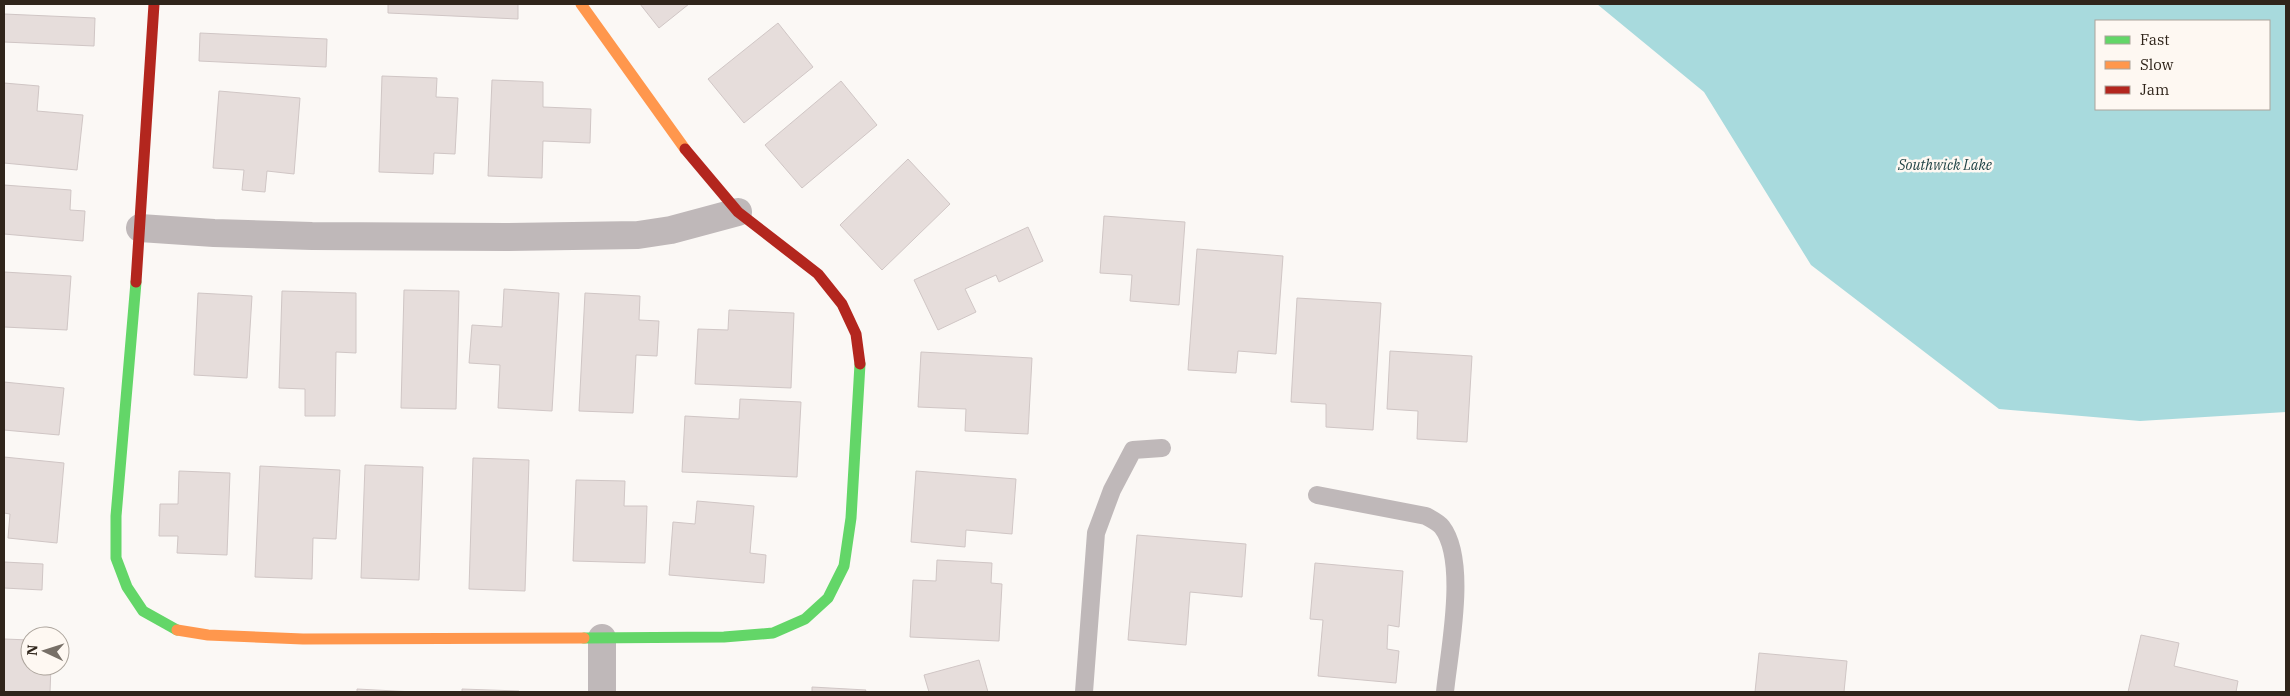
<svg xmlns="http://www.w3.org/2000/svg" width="2290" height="696" viewBox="0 0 2290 696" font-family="'IBM Plex Serif',serif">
<rect width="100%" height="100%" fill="#fbf8f5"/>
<!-- water -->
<path fill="#a8dadd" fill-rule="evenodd" d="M1597,4H2286V412L2140,421L1999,409L1811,265L1704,92ZM2096,21H2269V109H2096Z"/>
<!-- building -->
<path fill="#e6dddb" stroke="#d0c6c5" d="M388,4H518V19L388,13Z
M640,4H689L659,28Z
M4,14L95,18L94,46L4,42Z
M778,23L813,67L744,123L708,79Z
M200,33L327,39L326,67L199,61Z
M382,76L437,78L436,97L458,98L455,154L434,153L433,174L379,172Z
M492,80L543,82V107L591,109L590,143L543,141L542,178L488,176Z
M841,81L877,125L802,188L765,145Z
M4,83L39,86L37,111L83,115L77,170L4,163Z
M219,91L300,98L294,174L267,171L265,192L242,190L244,170L213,168Z
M908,159L950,204L882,270L840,225Z
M4,185L71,190L70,210L85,211L83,241L4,234Z
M1104,216L1185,222L1179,305L1130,301L1132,275L1100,273Z
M1028,227L1043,261L999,282L996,275L965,289L976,312L938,330L914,280Z
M1197,249L1283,256L1276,354L1238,351L1236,373L1188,370Z
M4,272L71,276L67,330L4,327Z
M504,289L559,293L552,411L498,408L500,365L469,363L472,325L502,327Z
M404,290L459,291L456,409L401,408Z
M282,291L356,293V353L336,352L335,416H305V389L279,388Z
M198,293L252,296L247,378L194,375Z
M585,293L640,296L639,320L659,321L657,356L636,355L633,413L579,411Z
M1297,298L1381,303L1373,430L1326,427V404L1291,402Z
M729,310L794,313L791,388L695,384L698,329L728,330Z
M1390,351L1472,356L1467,442L1417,439L1418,411L1387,409Z
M921,352L1032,358L1028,434L965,431L966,409L918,407Z
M4,382L64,388L59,435L4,430Z
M740,399L801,402L797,477L682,472L685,416L739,419Z
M4,457L64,463L57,543L8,538L10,514L4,513Z
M473,458L529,460L525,591L469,589Z
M365,465L423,467L419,580L361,578Z
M260,466L340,470L336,539L313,538L312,579L255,577Z
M179,471L230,473L227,555L177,553L178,536H159L160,504H178Z
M916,471L1016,479L1012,534L966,530L965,547L911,542Z
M576,480L625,481L624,506H647L645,563L573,561Z
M697,501L754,506L750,553L766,555L764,583L669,575L673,522L695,524Z
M1137,535L1246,544L1242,597L1190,592L1186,645L1128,640Z
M937,560L992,563L991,583L1002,584L999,641L910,637L913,580L936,581Z
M4,562L43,564L42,590L4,588Z
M1315,563L1403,571L1399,627L1388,625L1387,649L1399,651L1396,683L1318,676L1323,620L1310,619Z
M2141,635L2179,643L2174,666L2238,681L2236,692H2128Z
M4,639L30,640V666H51L50,692H4Z
M1759,653L1847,661L1844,692H1755Z
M979,660L988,692H929L924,675Z
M812,687L866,690L865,692H812Z
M357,689L414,692H357Z
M462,689L519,691V692H462Z"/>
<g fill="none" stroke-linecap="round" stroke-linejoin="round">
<!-- lane -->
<path stroke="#bfb8b9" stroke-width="18" d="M1317,495L1426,516C1431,519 1438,522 1442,527C1468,561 1449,651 1445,692
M1084,692L1096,533L1112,490L1133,450L1162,448"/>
<!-- street -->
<path stroke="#bfb8b9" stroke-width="28" d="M140,228L214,233L312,236L506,237L638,235L671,230L738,212
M602,692V638"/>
<!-- fast -->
<path stroke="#63d668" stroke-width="11" d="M136,282L116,516V558L127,587L143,611L177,630
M584,638L724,637L773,633L805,619L828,598L844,566L851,518L860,364"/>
<!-- slow -->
<path stroke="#ff974d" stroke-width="11" d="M581,4L685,149
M177,630L208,635L303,639L584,638"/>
<!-- jam -->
<path stroke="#b3261e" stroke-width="11" d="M685,149L738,212L818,274L842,304L856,334L860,364
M136,282L154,4"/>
</g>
<g text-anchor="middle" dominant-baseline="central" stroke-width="5" stroke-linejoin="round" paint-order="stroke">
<!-- water labels -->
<g font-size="14" font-style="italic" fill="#1b3e41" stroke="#fef8f2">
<text x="1945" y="165">Southwick Lake</text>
</g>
</g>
<!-- border -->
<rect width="2290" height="696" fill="none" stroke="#30251b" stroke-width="10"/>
<!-- legend -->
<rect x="2095" y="20" width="175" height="90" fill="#fef8f2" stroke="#aca49c"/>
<rect x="2105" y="36" width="25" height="8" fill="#63d668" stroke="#aca49c"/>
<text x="2140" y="45" font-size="15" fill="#30251b">Fast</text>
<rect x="2105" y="61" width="25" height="8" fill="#ff974d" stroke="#aca49c"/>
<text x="2140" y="70" font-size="15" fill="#30251b">Slow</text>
<rect x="2105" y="86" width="25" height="8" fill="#b3261e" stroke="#aca49c"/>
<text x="2140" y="95" font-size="15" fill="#30251b">Jam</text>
<!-- north arrow -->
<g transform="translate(45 651) rotate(274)"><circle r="24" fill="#fef8f2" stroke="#aca49c"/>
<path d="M0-4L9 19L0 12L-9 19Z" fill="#776f67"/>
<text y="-8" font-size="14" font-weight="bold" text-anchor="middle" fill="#30251b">N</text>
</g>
</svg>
